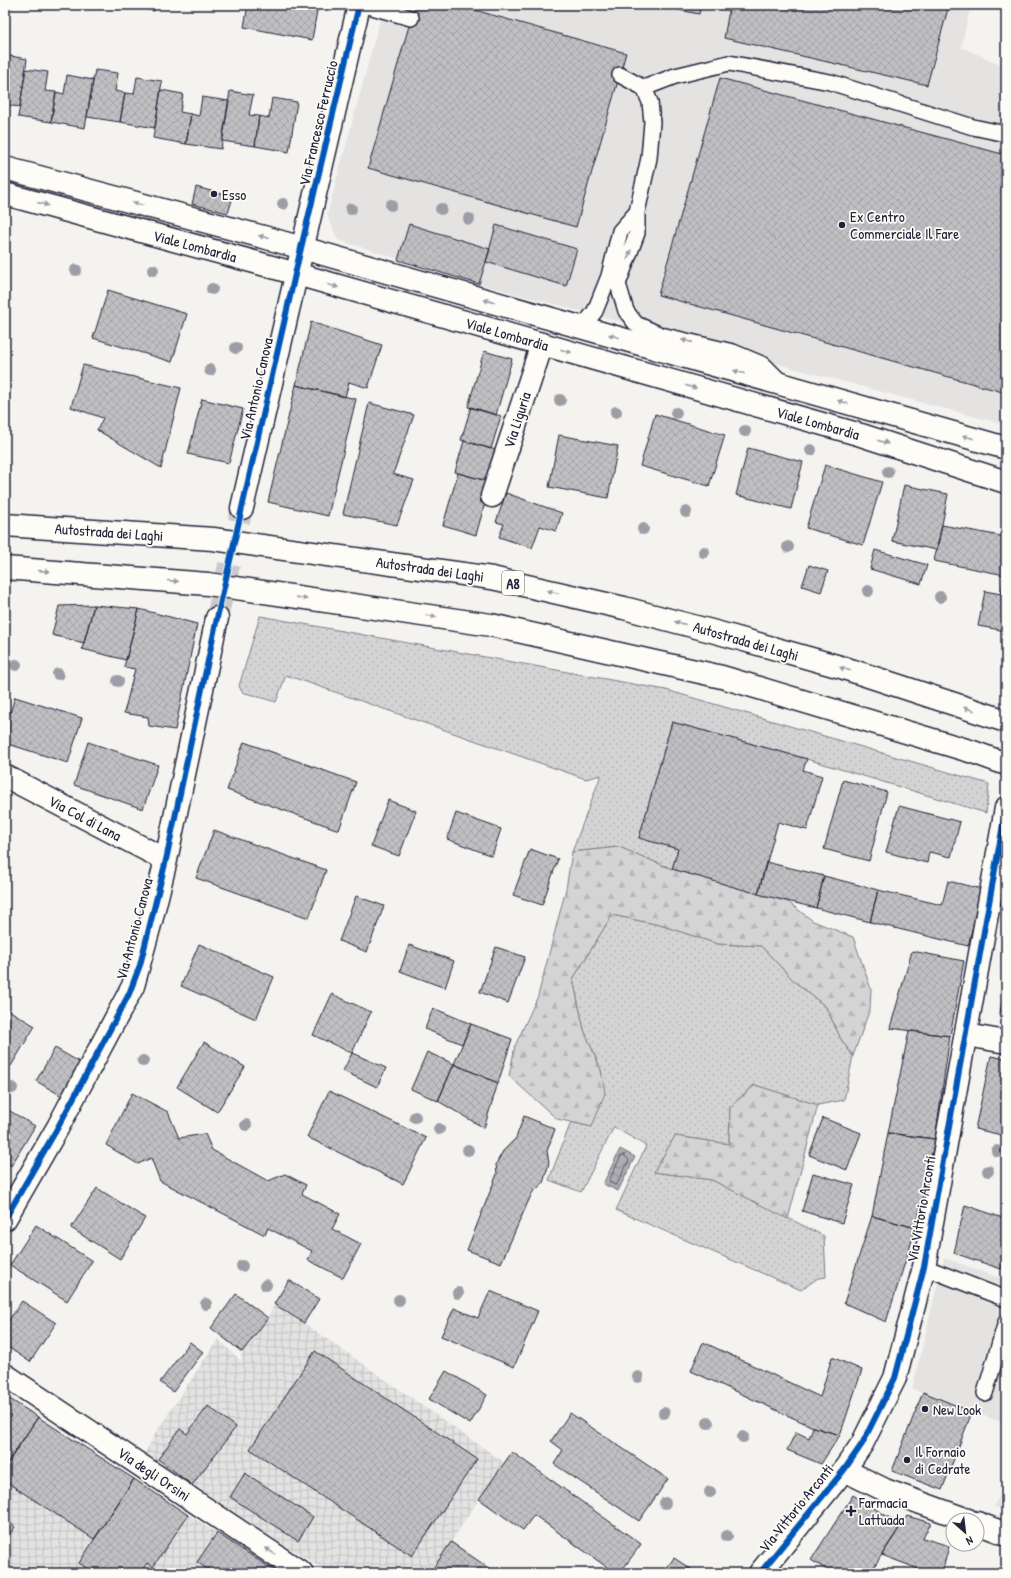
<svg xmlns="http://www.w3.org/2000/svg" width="1011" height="1578" viewBox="0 0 1011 1578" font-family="'Patrick Hand',sans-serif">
<defs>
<pattern id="industrial-grid" width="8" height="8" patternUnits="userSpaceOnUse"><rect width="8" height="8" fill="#e4e3e2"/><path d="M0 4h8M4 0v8" fill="none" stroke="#c3c2c3"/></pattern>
<pattern id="grass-dots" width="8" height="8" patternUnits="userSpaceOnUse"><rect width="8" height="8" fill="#d5d4d5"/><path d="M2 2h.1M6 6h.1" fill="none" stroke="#b7b6b8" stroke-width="1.8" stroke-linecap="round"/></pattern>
<pattern id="forest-firs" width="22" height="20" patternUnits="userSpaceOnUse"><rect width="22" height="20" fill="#d5d4d5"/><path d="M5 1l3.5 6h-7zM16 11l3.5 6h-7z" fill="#b7b6b8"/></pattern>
<pattern id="water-waves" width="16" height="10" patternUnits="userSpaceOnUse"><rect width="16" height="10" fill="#acacb2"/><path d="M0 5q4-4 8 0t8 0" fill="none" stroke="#8c8c92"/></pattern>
<pattern id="building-cross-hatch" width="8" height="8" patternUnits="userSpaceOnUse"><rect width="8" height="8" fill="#c0bfc2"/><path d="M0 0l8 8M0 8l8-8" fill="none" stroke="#a5a4a8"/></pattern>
</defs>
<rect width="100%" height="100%" fill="#f4f3ef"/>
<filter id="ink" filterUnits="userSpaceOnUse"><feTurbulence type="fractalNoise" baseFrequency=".025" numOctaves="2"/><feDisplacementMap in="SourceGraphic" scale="8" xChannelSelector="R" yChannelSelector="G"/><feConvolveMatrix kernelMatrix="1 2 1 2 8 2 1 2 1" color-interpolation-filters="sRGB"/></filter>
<g filter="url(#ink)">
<!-- built -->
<path fill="#e4e3e2" d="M384,5H971L961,47L1006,67V425L479,284L338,240L327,215Z
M944,1258L1006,1280V1424L912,1389Z
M1006,1479V1511L994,1507Z"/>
<!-- industrial -->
<path fill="url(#industrial-grid)" d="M274,1304L304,1323L505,1463L479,1499L451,1542L496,1573H329L143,1457L155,1434L218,1339L241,1361L242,1352L268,1318Z
M5,1396L217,1533L278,1573H5Z"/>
<!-- grass -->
<path fill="url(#grass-dots)" stroke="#7c7b88" d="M260,616L666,690L989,784L986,813L807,759L672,722L639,838L678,849L672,869L619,847L572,852L601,775L586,779L286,675L276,702L242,692L239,686Z
M612,915L660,925L718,944L761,946L795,982L826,1007L841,1039L853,1056L844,1100L818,1105L754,1085L730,1107L729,1144L675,1136L654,1172L712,1180L824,1236L826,1277L818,1278L801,1290L616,1210L646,1146L614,1127L581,1192L549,1180L571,1122L592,1127L601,1070L584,1030L573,979Z"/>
<!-- forest -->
<path fill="url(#forest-firs)" stroke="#7c7b88" d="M619,847L672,869L788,902L813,921L853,937L871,989L870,1009L853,1056L841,1039L826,1007L795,982L761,946L718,944L660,925L612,915L573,979L584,1030L601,1070L605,1093L592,1127L557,1119L509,1076L515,1046L538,996L566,889L572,852Z
M755,1085L818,1105L788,1219L712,1180L654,1172L675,1136L729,1144L730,1107Z"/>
<!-- water -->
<path fill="url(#water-waves)" stroke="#757582" d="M620,1149L635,1157L618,1191L603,1184Z"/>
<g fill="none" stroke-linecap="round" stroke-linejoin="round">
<!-- shore -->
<path stroke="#59596b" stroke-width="1" d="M624,1155L629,1160L617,1184L614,1185L609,1181L621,1156Z"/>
</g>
<!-- building -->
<path fill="url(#building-cross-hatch)" stroke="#22223b" d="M124,5H155L154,11Z
M248,5H318L312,40L244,27Z
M415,5H457L626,53L576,227L368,168Z
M654,5H701L699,14Z
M730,5H949L927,85L724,38Z
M5,55L27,59L20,107L5,105Z
M26,69L48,72L45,91L56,92L51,122L18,117Z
M95,70L118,73L115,91L125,93L120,122L87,117Z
M67,75L93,80L85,128L51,122L56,92L64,94Z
M137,77L162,81L155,128L120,122L125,93L134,94Z
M720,78L1006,155V393L658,295Z
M161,90L183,94L180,112L191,114L186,144L153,138Z
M230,91L253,95L249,115L259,116L255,146L222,141Z
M202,97L229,101L221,149L186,144L191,114L199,116Z
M272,98L297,102L289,152L255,146L259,116L269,118Z
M196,187L233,197L228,213L192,204Z
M409,224L490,249L479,284L398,260Z
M496,225L577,249L566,286L486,262Z
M108,290L187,314L172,362L93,338Z
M311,322L382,345L368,388L349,382L345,397L296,385Z
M484,351L512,359L496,415L468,407Z
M83,365L181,388L161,468L97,430L103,418L71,407Z
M296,385L356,399L328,516L268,502Z
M202,399L243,409L229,463L188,454Z
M369,403L414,415L393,474L414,480L397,525L343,514Z
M471,407L501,416L491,449L461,440Z
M655,414L725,435L709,486L640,466Z
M559,435L618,446L608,498L549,487Z
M464,441L496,450L487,481L455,472Z
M748,448L803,462L791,509L736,495Z
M825,465L882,482L863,545L806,528Z
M458,473L487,481L480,502L485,503L476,535L443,525Z
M904,485L948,494L937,550L892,541Z
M506,493L562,513L556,531L540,526L532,548L499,537L504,524L496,522Z
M942,525L1006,537L1005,575L934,561Z
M875,550L927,565L921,584L870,569Z
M809,565L828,571L821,592L802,586Z
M1005,575L1006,631L978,626L985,591L1001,594Z
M94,605L84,643L52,635L59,606Z
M94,605L139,609L126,660L82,649Z
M139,609L197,624L175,730L149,726L148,717L124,713L135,669L124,667Z
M15,697L82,718L68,763L5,743V729Z
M672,722L807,759L803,770L822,776L807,830L778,822L758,894L672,869L678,849L639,838Z
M88,742L158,765L143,809L74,785Z
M244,742L356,782L339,830L227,790Z
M843,780L887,792L869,861L824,849Z
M388,800L416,811L399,856L371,846Z
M899,806L960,822L951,857L929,852L927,863L886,852Z
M456,813L501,829L492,856L447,839Z
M214,830L326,870L309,918L196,878Z
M530,849L558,859L542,905L513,895Z
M766,862L824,876L816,908L758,894Z
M824,876L878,890L870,922L816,908Z
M948,881L982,889L968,946L870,922L878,890L942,905Z
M356,896L384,906L367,952L339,941Z
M199,944L274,977L256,1019L181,986Z
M409,945L454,961L445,988L400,971Z
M496,947L525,957L508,1003L480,992Z
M912,951L964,961L950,1036L890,1028Z
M1006,983V1018L999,1017Z
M332,994L371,1012L352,1053L313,1035Z
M5,1008L35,1026L11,1066L5,1063Z
M433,1008L471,1024L462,1044L425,1029Z
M471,1024L512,1039L498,1083L454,1064Z
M909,1031L950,1036L935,1139L888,1133Z
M204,1042L245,1067L217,1112L177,1087Z
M55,1048L81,1063L62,1096L36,1081Z
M427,1052L454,1064L438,1101L411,1089Z
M352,1053L386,1068L377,1087L343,1071Z
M991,1056L1006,1059V1136L975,1129Z
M454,1064L498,1083L484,1128L438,1101Z
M329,1091L426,1138L403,1184L307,1137Z
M132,1093L168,1112L179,1138L205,1134L212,1150L268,1181L285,1174L306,1185L302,1194L340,1214L332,1229L361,1244L343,1278L308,1260L312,1251L268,1228L265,1235L160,1181L151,1158L138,1164L106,1145Z
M5,1108L35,1126L11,1166L5,1162Z
M524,1116L555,1129L547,1151L549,1163L543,1183L532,1193L501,1263L467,1250L497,1174L496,1164L503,1151L516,1138Z
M823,1118L861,1133L847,1170L809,1155Z
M888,1133L935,1139L916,1228L872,1216Z
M813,1173L854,1185L842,1223L802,1211Z
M97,1188L145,1218L120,1259L71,1228Z
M965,1205L1006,1219V1255L1001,1269L954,1253Z
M872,1216L916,1228L886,1322L844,1303Z
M36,1225L92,1261L67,1301L10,1265Z
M289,1280L319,1299L304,1323L274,1304Z
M490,1291L538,1311L514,1367L441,1336L454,1308L478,1318Z
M236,1294L268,1318L242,1352L211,1328Z
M22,1301L56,1323L30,1362L5,1345V1326Z
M190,1342L203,1352L173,1392L160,1382Z
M703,1342L820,1397L832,1357L862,1370L840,1435L813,1427L691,1371Z
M315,1351L477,1459L412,1556L250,1449Z
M446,1371L487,1395L470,1424L429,1399Z
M923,1392L972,1412L942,1490L892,1471Z
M5,1396L38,1417L6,1466L5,1465Z
M208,1406L236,1427L192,1485L158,1459L180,1429L187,1434Z
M570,1413L668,1479L639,1521L554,1464L563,1450L551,1441Z
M38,1417L134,1479L94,1539L5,1481V1466Z
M813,1427L840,1435L821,1464L787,1450L796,1432L809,1438Z
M512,1452L641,1544L620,1573H615L534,1515L523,1530L479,1499Z
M245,1473L313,1517L298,1541L230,1497Z
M134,1479L188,1515L153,1567L147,1563L140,1573H94L79,1563Z
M853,1495L901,1525L870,1573H832L811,1560Z
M907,1516L931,1523L923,1538L949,1546L942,1573H929L882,1555Z
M5,1519L15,1527L5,1541Z
M217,1533L278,1573H213L197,1562Z
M451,1542L496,1573H430Z
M674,1558L697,1573H663Z"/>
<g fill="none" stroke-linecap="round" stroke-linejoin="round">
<!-- minor-tunnel -->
<path stroke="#cac9cb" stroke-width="22" stroke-dasharray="22 11" stroke-linecap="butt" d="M217,618L242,508"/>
<defs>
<path id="service" d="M365,5L411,18
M620,75L644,88L650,102L652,122L649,158L637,212V233L618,284L626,311L636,324L661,335L733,352L764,365L783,384
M644,88L675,76L729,63L830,82L973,127L1006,134
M579,326L589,319L595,311L609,276L620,231L637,212
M924,1267L1006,1299
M985,1393L1006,1322"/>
<path id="minor" d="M492,496L542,344
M242,508L359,5
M5,776L166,860
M966,1035L1006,1042
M5,1219L58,1127L133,986L151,921L166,860L217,618
M5,1375L302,1573
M844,1470L885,1490L968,1520
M977,1523L1006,1534"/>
<path id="tertiary" d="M760,1573L844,1470L862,1444L895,1378L924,1267L1006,808"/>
<path id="secondary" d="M5,168L267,238L1006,448
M5,194L258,263L861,435L1006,482"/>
<path id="motorway" d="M5,525L213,539L492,578L624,608L719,633L844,668L1006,721
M5,568L208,584L491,625L722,677L973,752L1006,764"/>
</defs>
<!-- service casing -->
<use href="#service" stroke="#22223b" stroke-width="18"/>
<!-- minor casing -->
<use href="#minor" stroke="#22223b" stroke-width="25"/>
<!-- tertiary casing -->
<use href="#tertiary" stroke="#22223b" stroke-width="25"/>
<!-- secondary casing -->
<use href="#secondary" stroke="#22223b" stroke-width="25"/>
<!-- motorway casing -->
<use href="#motorway" stroke="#22223b" stroke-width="25"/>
<!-- service -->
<use href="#service" stroke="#fdfcf7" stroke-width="15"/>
<!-- minor -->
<use href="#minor" stroke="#fdfcf7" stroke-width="22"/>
<!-- tertiary -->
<use href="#tertiary" stroke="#fdfcf7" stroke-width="22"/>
<!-- secondary -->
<use href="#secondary" stroke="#fdfcf7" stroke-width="22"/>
<!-- motorway -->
<use href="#motorway" stroke="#fdfcf7" stroke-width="22"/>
<defs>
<path id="cycleway" d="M5,1219L58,1127L129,994L140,965L166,860L217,618L301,248L359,5
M760,1573L844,1470L862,1444L895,1378L924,1267L1006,808"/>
</defs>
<!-- cycleway casing -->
<use href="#cycleway" stroke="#fdfcf7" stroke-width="8"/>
<!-- cycleway -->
<use href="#cycleway" stroke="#0057b8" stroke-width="6"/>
</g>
<!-- trees -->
<g fill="#9e9da5">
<circle cx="283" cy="204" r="6"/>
<circle cx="391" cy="205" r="6"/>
<circle cx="351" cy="209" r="6"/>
<circle cx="441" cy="209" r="6"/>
<circle cx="469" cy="219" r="6"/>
<circle cx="76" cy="270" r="6"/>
<circle cx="153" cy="270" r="6"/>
<circle cx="212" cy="289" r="6"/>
<circle cx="236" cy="348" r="6"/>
<circle cx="210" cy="370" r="6"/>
<circle cx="560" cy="400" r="6"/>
<circle cx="616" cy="412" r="6"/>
<circle cx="676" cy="413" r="6"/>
<circle cx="745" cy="431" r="6"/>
<circle cx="811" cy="450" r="6"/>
<circle cx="888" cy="472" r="6"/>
<circle cx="686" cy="512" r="6"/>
<circle cx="643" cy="529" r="6"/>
<circle cx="788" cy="547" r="6"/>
<circle cx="704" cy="552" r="6"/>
<circle cx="868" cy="591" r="6"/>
<circle cx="940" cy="597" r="6"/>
<circle cx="16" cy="665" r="6"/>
<circle cx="58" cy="674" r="6"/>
<circle cx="118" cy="681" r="6"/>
<circle cx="143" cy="1061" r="6"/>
<circle cx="12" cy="1088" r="6"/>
<circle cx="415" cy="1117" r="6"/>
<circle cx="246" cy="1125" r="6"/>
<circle cx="439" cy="1129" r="6"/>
<circle cx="468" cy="1150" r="6"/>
<circle cx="997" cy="1151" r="6"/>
<circle cx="988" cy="1171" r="6"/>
<circle cx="242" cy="1266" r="6"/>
<circle cx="266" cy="1285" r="6"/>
<circle cx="458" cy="1293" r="6"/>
<circle cx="399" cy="1300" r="6"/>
<circle cx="206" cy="1304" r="6"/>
<circle cx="638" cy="1377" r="6"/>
<circle cx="664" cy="1413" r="6"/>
<circle cx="708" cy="1423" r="6"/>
<circle cx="743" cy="1437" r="6"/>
<circle cx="710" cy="1492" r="6"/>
<circle cx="665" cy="1503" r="6"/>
<circle cx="727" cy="1536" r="6"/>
</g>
<!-- one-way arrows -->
<defs><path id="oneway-solid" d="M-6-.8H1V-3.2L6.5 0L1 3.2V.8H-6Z"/></defs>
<g fill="#9a9aa2">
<use href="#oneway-solid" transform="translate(43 204) rotate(15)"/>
<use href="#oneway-solid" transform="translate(138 204) rotate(-165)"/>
<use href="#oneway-solid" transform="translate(264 237) rotate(-165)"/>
<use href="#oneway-solid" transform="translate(629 255) rotate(-70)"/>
<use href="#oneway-solid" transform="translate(333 286) rotate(16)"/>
<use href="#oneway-solid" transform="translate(489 301) rotate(-164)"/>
<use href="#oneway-solid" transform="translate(614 336) rotate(-164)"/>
<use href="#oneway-solid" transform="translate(687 341) rotate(-167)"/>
<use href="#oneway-solid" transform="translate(566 351) rotate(16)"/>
<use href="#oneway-solid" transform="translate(739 372) rotate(-164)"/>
<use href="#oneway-solid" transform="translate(691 387) rotate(16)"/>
<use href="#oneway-solid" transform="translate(843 402) rotate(-164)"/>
<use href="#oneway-solid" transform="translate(968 437) rotate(-164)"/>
<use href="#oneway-solid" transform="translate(883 442) rotate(18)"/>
<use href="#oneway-solid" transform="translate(44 571) rotate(5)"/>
<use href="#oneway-solid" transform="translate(173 581) rotate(5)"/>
<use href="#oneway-solid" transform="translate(553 592) rotate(-167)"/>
<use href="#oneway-solid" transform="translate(302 598) rotate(8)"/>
<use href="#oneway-solid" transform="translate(431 616) rotate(8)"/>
<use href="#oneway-solid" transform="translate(680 623) rotate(-165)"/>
<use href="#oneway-solid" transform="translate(845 669) rotate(-163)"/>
<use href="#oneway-solid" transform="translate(969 709) rotate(-162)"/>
<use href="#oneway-solid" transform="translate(270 1551) rotate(-146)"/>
</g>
</g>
<!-- markers -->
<g fill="#22223b" stroke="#fdfcf7" stroke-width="1.5">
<circle cx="214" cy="194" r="4"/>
<circle cx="842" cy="225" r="4"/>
<circle cx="925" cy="1409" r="4"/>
<circle cx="907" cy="1460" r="4"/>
<path d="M849 1505h4v4h4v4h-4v4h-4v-4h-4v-4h4z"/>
</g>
<g text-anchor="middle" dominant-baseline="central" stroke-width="3.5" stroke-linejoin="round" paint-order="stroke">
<!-- shield labels -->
<rect fill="#fdfcf7" stroke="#646373" stroke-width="1" x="502" y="571" width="22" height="24" rx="3"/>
<g font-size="14" font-weight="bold" fill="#22223b">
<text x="513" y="583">A8</text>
</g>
<!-- street labels -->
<g font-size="15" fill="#22223b" stroke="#fdfcf7">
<text transform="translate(318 123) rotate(-77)">Via Francesco Ferruccio</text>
<text transform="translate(195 246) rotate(15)">Viale Lombardia</text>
<text transform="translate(507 334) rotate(16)">Viale Lombardia</text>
<text transform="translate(256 389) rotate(-77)">Via Antonio Canova</text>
<text transform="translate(517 420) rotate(-72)">Via Liguria</text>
<text transform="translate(818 423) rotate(16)">Viale Lombardia</text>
<text transform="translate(109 532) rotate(4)">Autostrada dei Laghi</text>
<text transform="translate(430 569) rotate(8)">Autostrada dei Laghi</text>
<text transform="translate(746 641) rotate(16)">Autostrada dei Laghi</text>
<text transform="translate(85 818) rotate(28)">Via Col di Lana</text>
<text transform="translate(134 929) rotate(-75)">Via Antonio Canova</text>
<text transform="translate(921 1209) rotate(-80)">Via Vittorio Arconti</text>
<text transform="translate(154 1474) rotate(34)">Via degli Orsini</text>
<text transform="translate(796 1508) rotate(-51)">Via Vittorio Arconti</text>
</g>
<!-- poi labels -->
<g font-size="15" fill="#22223b" stroke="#fdfcf7" text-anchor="start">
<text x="222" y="194">Esso</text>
<text x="850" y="216">Ex Centro<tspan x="850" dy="17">Commerciale Il Fare</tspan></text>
<text x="933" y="1409">New Look</text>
<text x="915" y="1451">Il Fornaio<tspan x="915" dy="17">di Cedrate</tspan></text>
<text x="859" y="1502">Farmacia<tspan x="859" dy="17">Lattuada</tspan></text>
</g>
</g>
<!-- margin -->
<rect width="1011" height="1578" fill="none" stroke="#fdfcf7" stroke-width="20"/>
<rect x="10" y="10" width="991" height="1558" fill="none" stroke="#22223b" stroke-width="1.5" filter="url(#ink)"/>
<!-- north arrow -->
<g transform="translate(965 1532) rotate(152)"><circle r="19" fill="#fdfcf7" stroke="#a5a5ac"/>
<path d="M0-3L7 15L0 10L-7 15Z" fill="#22223b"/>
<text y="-6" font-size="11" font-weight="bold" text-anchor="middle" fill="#22223b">N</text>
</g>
</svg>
